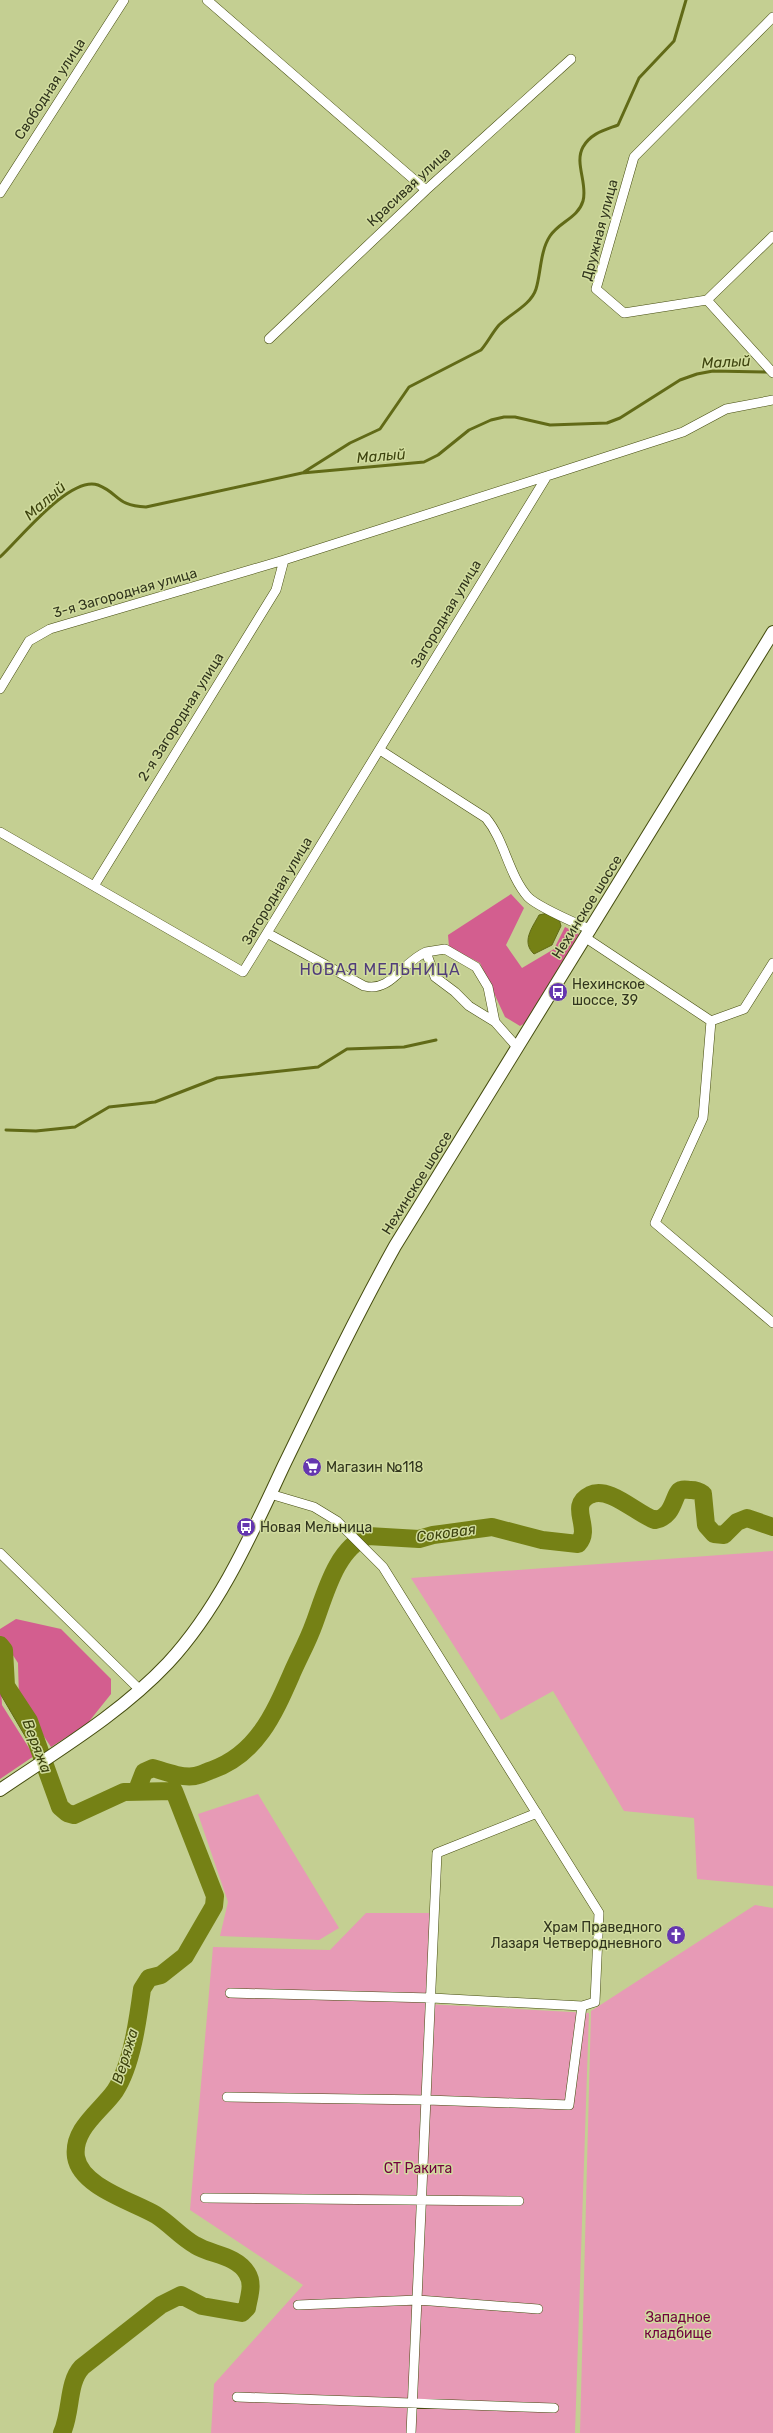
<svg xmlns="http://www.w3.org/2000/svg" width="773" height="2433" viewBox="0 0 773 2433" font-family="Rubik,sans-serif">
<rect width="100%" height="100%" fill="#c4cf92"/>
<!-- green -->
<path fill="#e79ab6" d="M773,1551V1886L697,1879L694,1818L624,1811L553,1691L501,1720L411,1578Z
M258,1794L339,1928L319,1940L220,1936L228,1902L198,1814Z
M755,1905L773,1908V2433H580L591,2011Z
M366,1913H430L427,2004L589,2013L575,2433H211L214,2384L303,2285L190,2210L213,1947L330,1950Z"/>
<!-- forest -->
<path fill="#d35e8f" d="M511,894L524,908L506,945L522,968L554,949L565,927L579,934L527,1022L520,1026L505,1017L480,963L449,947L448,935Z
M16,1619L61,1629L111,1679V1694L87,1724L51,1747L19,1699L18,1663L7,1646L0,1648V1629Z
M0,1669L2,1705L34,1756L0,1779Z"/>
<!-- water -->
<path fill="#758115" stroke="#616a17" d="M548,913L559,919L561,926L552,945L534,954C521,942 532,928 539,915Z
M0,1649L5,1654L7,1687L41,1742L32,1748L1,1695Z"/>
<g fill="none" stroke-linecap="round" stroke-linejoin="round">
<!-- stream -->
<path stroke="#616a17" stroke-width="3" d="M304,472L350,443L380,429L409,387L481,350C488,342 492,333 499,325C510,314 531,305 536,289C541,273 540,251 550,236C559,222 578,218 583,201C588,184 574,163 583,147C591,133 605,130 618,125L639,78L674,41L686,0
M0,557C19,540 70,475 98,485C119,493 116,506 146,507L302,473L424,462L438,455L469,430L491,420L504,417H515L550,425L607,423L620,418L680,380L697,374L713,371L769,372
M6,1130L36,1131L75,1127L109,1107L155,1102L217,1078L318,1067L347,1049L404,1047L436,1040"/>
<!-- river -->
<path stroke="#758115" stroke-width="18" d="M0,1645L4,1650L6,1686L29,1721L60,1807L67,1813L74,1815L124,1792L174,1791L215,1896L214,1906L185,1956L161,1975L149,1978L142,1989C138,2019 132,2065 115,2091C101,2111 72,2129 76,2157C81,2187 132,2201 156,2215C170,2224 181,2237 195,2245C211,2255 236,2255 247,2273C254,2284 249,2296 247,2308L242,2313L202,2306L181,2295L161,2305L82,2367C67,2383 72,2411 62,2433
M137,1790L144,1772L153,1768C166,1772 181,1778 195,1776C200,1775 206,1772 212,1770C257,1754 274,1714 292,1673C299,1657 308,1641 314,1624C325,1595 336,1548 368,1536L419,1539L433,1535L492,1527L542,1540L578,1544C593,1528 567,1506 590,1495C609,1485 638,1515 655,1520C675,1517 673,1493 681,1490C684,1489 688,1490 691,1490C696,1490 699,1491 703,1494L706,1525L714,1534L724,1535L737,1522L747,1518L773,1527"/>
<defs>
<path id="minor" d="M207,0L426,190
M0,193L124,0
M707,300L624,313L596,289L634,157L773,17
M707,300L773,373
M707,300L773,236
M269,339L426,190L571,59
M0,689L29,641L50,629L284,560L547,476
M380,750L486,818C505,841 508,874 528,897C539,908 576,923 591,930
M0,832L243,972L547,476L683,432L726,409L773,400
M94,886L276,590L284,560
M267,933L364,986C391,993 402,962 426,952L435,977L455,992L469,1006L495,1022L518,1048
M586,938L711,1021
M426,952L445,949L476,967L488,987L495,1022
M773,963L744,1009L711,1021L703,1118L655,1223L773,1323
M0,1553L140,1690
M230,1993L432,1998L582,2006L595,2002L599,1913L383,1567L337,1521L314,1507L270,1494
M227,2097L427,2100L569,2105L582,2006
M205,2198L519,2201
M298,2305L418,2300L538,2309
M237,2397L554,2408
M411,2433L437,1853L537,1813"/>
<path id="major" d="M0,1790C57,1751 120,1714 168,1663C220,1607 252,1533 284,1465C320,1391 355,1318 395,1246L773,632"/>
</defs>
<!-- minor casing -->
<use href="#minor" stroke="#454c0f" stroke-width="10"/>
<!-- major casing -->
<use href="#major" stroke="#454c0f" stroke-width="14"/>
<!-- minor -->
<use href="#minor" stroke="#fff" stroke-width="9"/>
<!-- major -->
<use href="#major" stroke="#fff" stroke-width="12"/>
</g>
<!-- icons -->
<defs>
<symbol id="bus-disc" viewBox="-11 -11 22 22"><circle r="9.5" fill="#6537af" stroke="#d1dc9e"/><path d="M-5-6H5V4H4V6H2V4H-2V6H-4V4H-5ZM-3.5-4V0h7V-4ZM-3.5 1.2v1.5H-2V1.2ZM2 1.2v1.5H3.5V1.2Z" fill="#fff"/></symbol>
<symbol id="supermarket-disc" viewBox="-11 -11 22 22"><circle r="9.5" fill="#6537af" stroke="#d1dc9e"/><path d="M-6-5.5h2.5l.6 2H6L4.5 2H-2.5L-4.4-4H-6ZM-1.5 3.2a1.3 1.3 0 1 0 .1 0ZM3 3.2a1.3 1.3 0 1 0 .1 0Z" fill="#fff"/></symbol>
<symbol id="church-disc" viewBox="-11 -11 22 22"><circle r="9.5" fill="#6537af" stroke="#d1dc9e"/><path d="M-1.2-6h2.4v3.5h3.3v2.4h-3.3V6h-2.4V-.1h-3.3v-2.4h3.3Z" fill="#fff"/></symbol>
</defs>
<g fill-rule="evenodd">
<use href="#bus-disc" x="547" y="981" width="22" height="22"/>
<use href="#supermarket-disc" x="301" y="1456" width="22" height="22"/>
<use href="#bus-disc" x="235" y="1516" width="22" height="22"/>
<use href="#church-disc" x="665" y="1924" width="22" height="22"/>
</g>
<g text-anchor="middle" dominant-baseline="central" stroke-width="3" stroke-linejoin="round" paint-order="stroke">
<!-- street labels -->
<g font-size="14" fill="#31351d" stroke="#d1dc9e">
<text transform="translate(50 89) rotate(-57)">Свободная улица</text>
<text transform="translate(409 187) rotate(-43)">Красивая улица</text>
<text transform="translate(600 230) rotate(-75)">Дружная улица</text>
<text transform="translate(125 593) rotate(-16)">3-я Загородная улица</text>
<text transform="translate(446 614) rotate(-59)">Загородная улица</text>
<text transform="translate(181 717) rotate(-58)">2-я Загородная улица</text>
<text transform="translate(277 891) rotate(-59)">Загородная улица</text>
<text transform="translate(587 907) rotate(-58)">Нехинское шоссе</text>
<text transform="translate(417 1183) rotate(-58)">Нехинское шоссе</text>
</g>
<!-- poi labels -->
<g font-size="14" fill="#31351d" stroke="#d1dc9e" text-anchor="start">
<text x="572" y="984">Нехинское<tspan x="572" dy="16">шоссе, 39</tspan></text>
<text x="326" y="1467">Магазин №118</text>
<text x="260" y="1527">Новая Мельница</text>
<text x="662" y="1927" text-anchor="end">Храм Праведного<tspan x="662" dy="16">Лазаря Четверодневного</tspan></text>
</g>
<!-- park labels -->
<g font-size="14" fill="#72003f" stroke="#d1dc9e">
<text x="418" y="2168">СТ Ракита</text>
<text x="678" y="2317">Западное<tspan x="678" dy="16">кладбище</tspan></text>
</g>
<!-- water labels -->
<g font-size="15" font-style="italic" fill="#3d430e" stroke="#d1dc9e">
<text transform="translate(726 362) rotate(-3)">Малый</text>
<text transform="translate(381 456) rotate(-5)">Малый</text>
<text transform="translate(45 501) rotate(-41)">Малый</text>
<text transform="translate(446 1533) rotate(-8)">Соковая</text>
<text transform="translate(37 1746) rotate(69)">Веряжа</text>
<text transform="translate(125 2056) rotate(-73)">Веряжа</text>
</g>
<!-- quarter labels -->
<g font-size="16" letter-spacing="1" fill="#503d7a" stroke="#d1dc9e">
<text x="380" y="969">НОВАЯ МЕЛЬНИЦА</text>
</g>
</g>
</svg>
